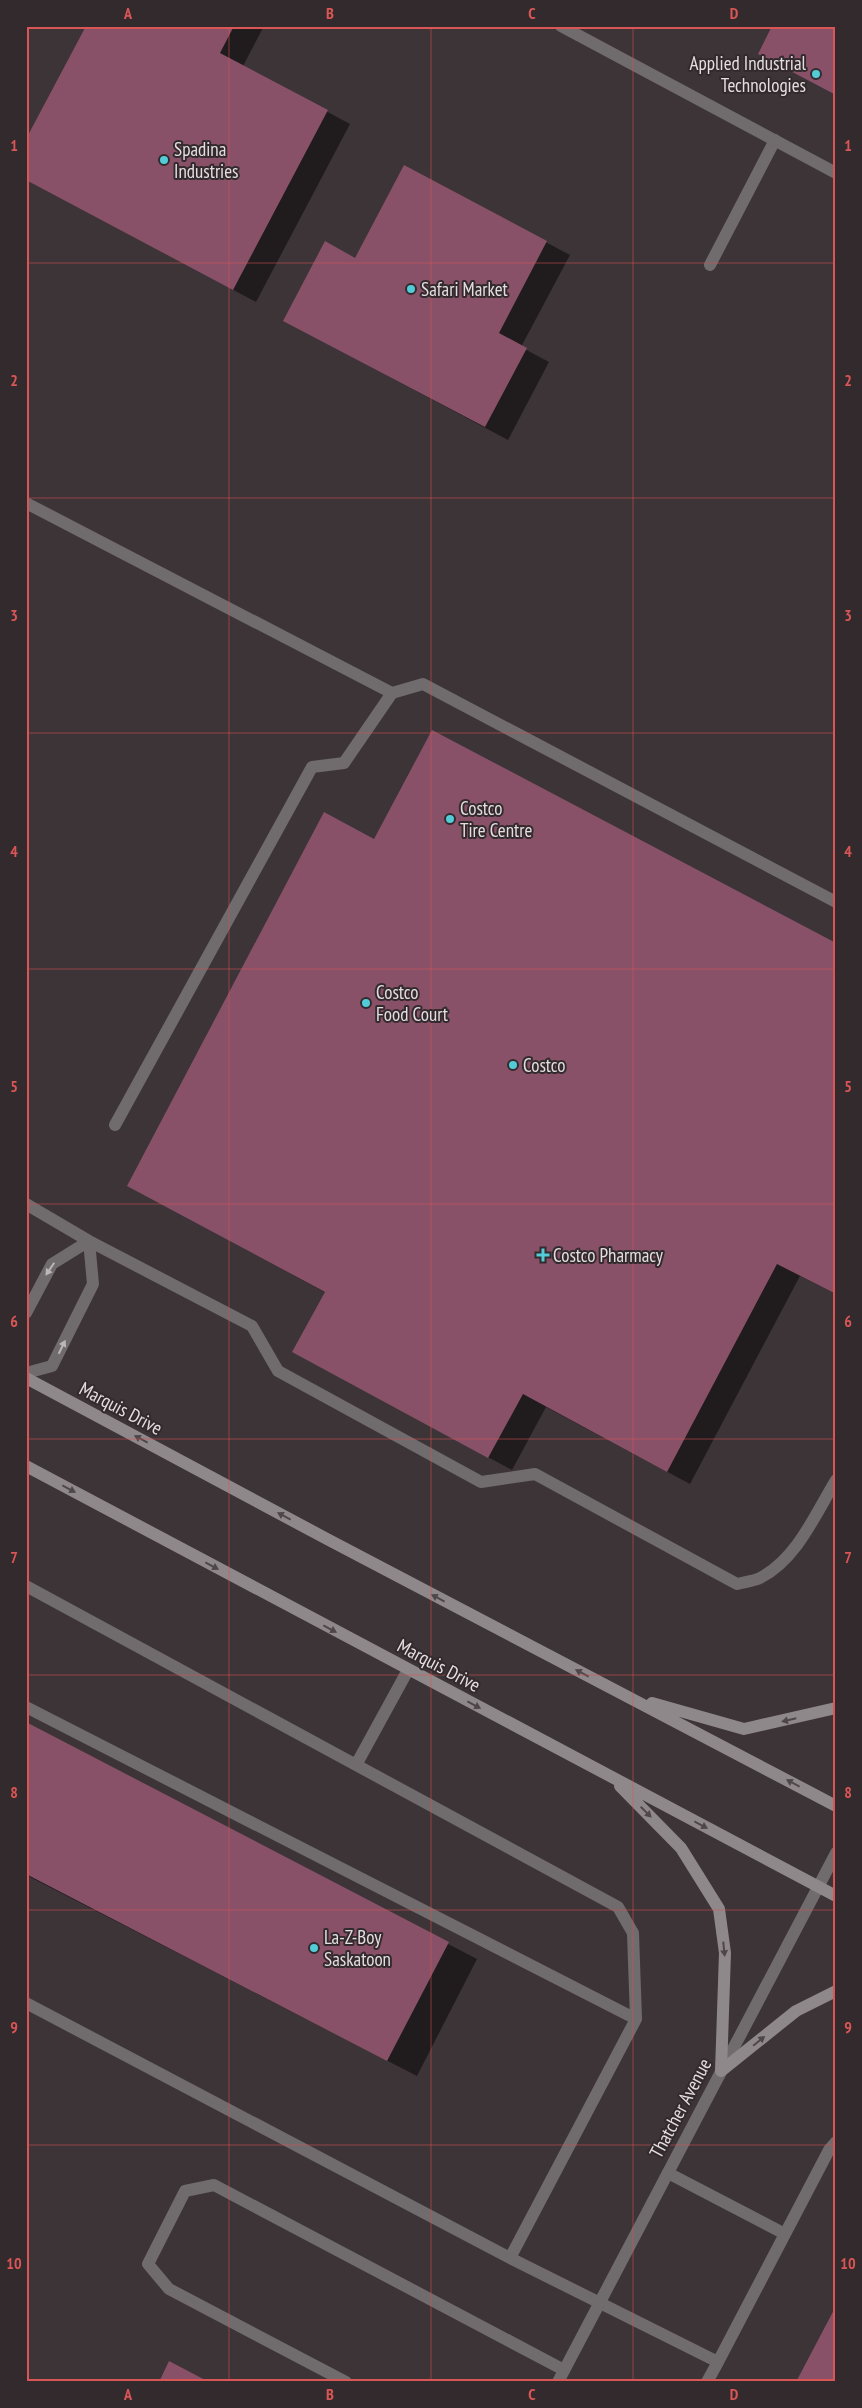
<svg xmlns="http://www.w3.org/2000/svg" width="862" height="2408" viewBox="0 0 862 2408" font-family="'PT Sans Narrow',sans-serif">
<rect width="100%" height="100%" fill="#3d3437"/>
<!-- shadow -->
<path fill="#0007" d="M87,26H264L243,66L350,124L256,302L34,184Z
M405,167L570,255L521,347L549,362L508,440L307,333L356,259Z
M375,840L836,944V1294L800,1276L690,1484L546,1407L512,1470L317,1365L326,1293L129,1186Z
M26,1724L477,1959L417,2076L26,1875Z"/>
<!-- building -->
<path fill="#885168" d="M86,26H234L220,53L328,110L233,290L26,180V139Z
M772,26H836V95L758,54Z
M404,165L547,241L499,333L527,348L485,427L283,321L325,241L355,258Z
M432,730L836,943V1294L777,1264L667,1472L523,1394L488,1458L292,1352L325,1292L127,1186L324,812L374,839Z
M26,1722L449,1942L387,2061L26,1874Z
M836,2306V2382H796Z
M169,2361L209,2382H159Z"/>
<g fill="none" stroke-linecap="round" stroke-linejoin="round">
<!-- lane -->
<path stroke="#706b6d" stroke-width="12" d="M710,265L775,140
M26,503L392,693L423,684L836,902
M115,1125L312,767L344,763L392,693
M26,1204L89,1241L252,1326L278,1371L481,1482L535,1474L737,1584C744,1582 754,1581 760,1578C797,1559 816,1513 836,1480
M26,1313L52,1264L89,1241
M26,1373L52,1366L93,1284L89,1241
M26,1586L618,1907L633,1933L636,2019L510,2258
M26,1707L636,2019
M356,1765L408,1670
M26,2003L510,2258L718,2362L707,2382
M668,2173L785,2234
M718,2362L829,2150L836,2142
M346,2382L169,2289L148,2264L185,2191L214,2185L564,2370"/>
<!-- street -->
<path stroke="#706b6d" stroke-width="12" d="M561,26L836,173
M558,2382L836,1853"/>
<!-- secondary -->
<path stroke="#8f888b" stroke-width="12" d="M26,1378L327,1539L836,1806
M26,1466L836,1896
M652,1703L744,1729L836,1708
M620,1786L681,1848L719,1909L725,1953L721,2071
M721,2071L796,2011L836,1991"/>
</g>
<!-- one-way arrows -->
<defs><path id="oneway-solid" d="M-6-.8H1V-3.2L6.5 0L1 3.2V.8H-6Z" transform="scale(1.25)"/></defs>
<g fill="#bbb6b8">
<use href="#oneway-solid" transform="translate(50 1269) rotate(124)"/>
<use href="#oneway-solid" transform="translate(62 1347) rotate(-64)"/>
</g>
<g fill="#4f4649">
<use href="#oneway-solid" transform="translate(141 1439) rotate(-152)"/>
<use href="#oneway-solid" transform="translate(69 1489) rotate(28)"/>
<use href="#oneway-solid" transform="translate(284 1516) rotate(-152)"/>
<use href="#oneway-solid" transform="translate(212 1566) rotate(28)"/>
<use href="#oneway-solid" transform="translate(438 1598) rotate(-152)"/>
<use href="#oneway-solid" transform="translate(330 1629) rotate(28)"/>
<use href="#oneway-solid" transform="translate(582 1673) rotate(-152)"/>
<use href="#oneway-solid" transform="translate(474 1705) rotate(28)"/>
<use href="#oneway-solid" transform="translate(789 1720) rotate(167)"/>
<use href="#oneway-solid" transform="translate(793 1783) rotate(-152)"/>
<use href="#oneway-solid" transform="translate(646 1812) rotate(45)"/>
<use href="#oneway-solid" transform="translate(701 1825) rotate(28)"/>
<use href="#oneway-solid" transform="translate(724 1949) rotate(84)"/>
<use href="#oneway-solid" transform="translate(759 2041) rotate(-39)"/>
</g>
<!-- grid -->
<path fill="none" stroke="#da5656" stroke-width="1" stroke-opacity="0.55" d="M229,26V2382M431,26V2382M633,26V2382M26,263H836M26,498H836M26,733H836M26,969H836M26,1204H836M26,1439H836M26,1675H836M26,1910H836M26,2145H836"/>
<!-- markers -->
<g fill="#52ccd6" stroke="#332a2d" stroke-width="2">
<circle cx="816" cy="74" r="5"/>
<circle cx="164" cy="160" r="5"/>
<circle cx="411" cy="289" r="5"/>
<circle cx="450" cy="819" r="5"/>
<circle cx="366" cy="1003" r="5"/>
<circle cx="513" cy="1065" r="5"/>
<path d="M540.5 1247.5h5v5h5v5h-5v5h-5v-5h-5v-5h5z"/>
<circle cx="314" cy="1948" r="5"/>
</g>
<g text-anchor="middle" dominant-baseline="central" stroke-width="4" stroke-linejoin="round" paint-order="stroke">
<!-- poi labels -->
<g font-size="19" fill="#e4dee0" stroke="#332a2d" text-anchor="start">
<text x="806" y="63" text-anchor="end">Applied Industrial<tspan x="806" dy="22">Technologies</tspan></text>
<text x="174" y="149">Spadina<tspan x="174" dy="22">Industries</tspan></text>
<text x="421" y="289">Safari Market</text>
<text x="460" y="808">Costco<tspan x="460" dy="22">Tire Centre</tspan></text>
<text x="376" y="992">Costco<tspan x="376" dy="22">Food Court</tspan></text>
<text x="523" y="1065">Costco</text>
<text x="553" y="1255">Costco Pharmacy</text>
<text x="324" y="1937">La-Z-Boy<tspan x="324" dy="22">Saskatoon</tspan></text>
</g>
<!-- street labels -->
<g font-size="19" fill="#e4dee0" stroke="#332a2d">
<text transform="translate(121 1408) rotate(28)">Marquis Drive</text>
<text transform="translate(439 1665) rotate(28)">Marquis Drive</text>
<text transform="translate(680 2108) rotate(-62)">Thatcher Avenue</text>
</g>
</g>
<!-- border -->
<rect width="862" height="2408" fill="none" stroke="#332a2d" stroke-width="55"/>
<rect x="28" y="28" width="806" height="2352" fill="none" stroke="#da5656" stroke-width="2"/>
<g font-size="16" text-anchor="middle" font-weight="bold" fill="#da5656">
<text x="128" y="19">A</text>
<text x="330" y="19">B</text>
<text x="532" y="19">C</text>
<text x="734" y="19">D</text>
<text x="14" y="151">1</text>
<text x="848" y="151">1</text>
<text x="14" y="386">2</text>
<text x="848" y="386">2</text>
<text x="14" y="621">3</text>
<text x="848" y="621">3</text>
<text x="14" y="857">4</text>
<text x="848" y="857">4</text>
<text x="14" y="1092">5</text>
<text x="848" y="1092">5</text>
<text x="14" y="1327">6</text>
<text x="848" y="1327">6</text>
<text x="14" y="1563">7</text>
<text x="848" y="1563">7</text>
<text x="14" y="1798">8</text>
<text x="848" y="1798">8</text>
<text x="14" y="2033">9</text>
<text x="848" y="2033">9</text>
<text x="14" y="2269">10</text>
<text x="848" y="2269">10</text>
<text x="128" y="2400">A</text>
<text x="330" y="2400">B</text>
<text x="532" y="2400">C</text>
<text x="734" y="2400">D</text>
</g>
</svg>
